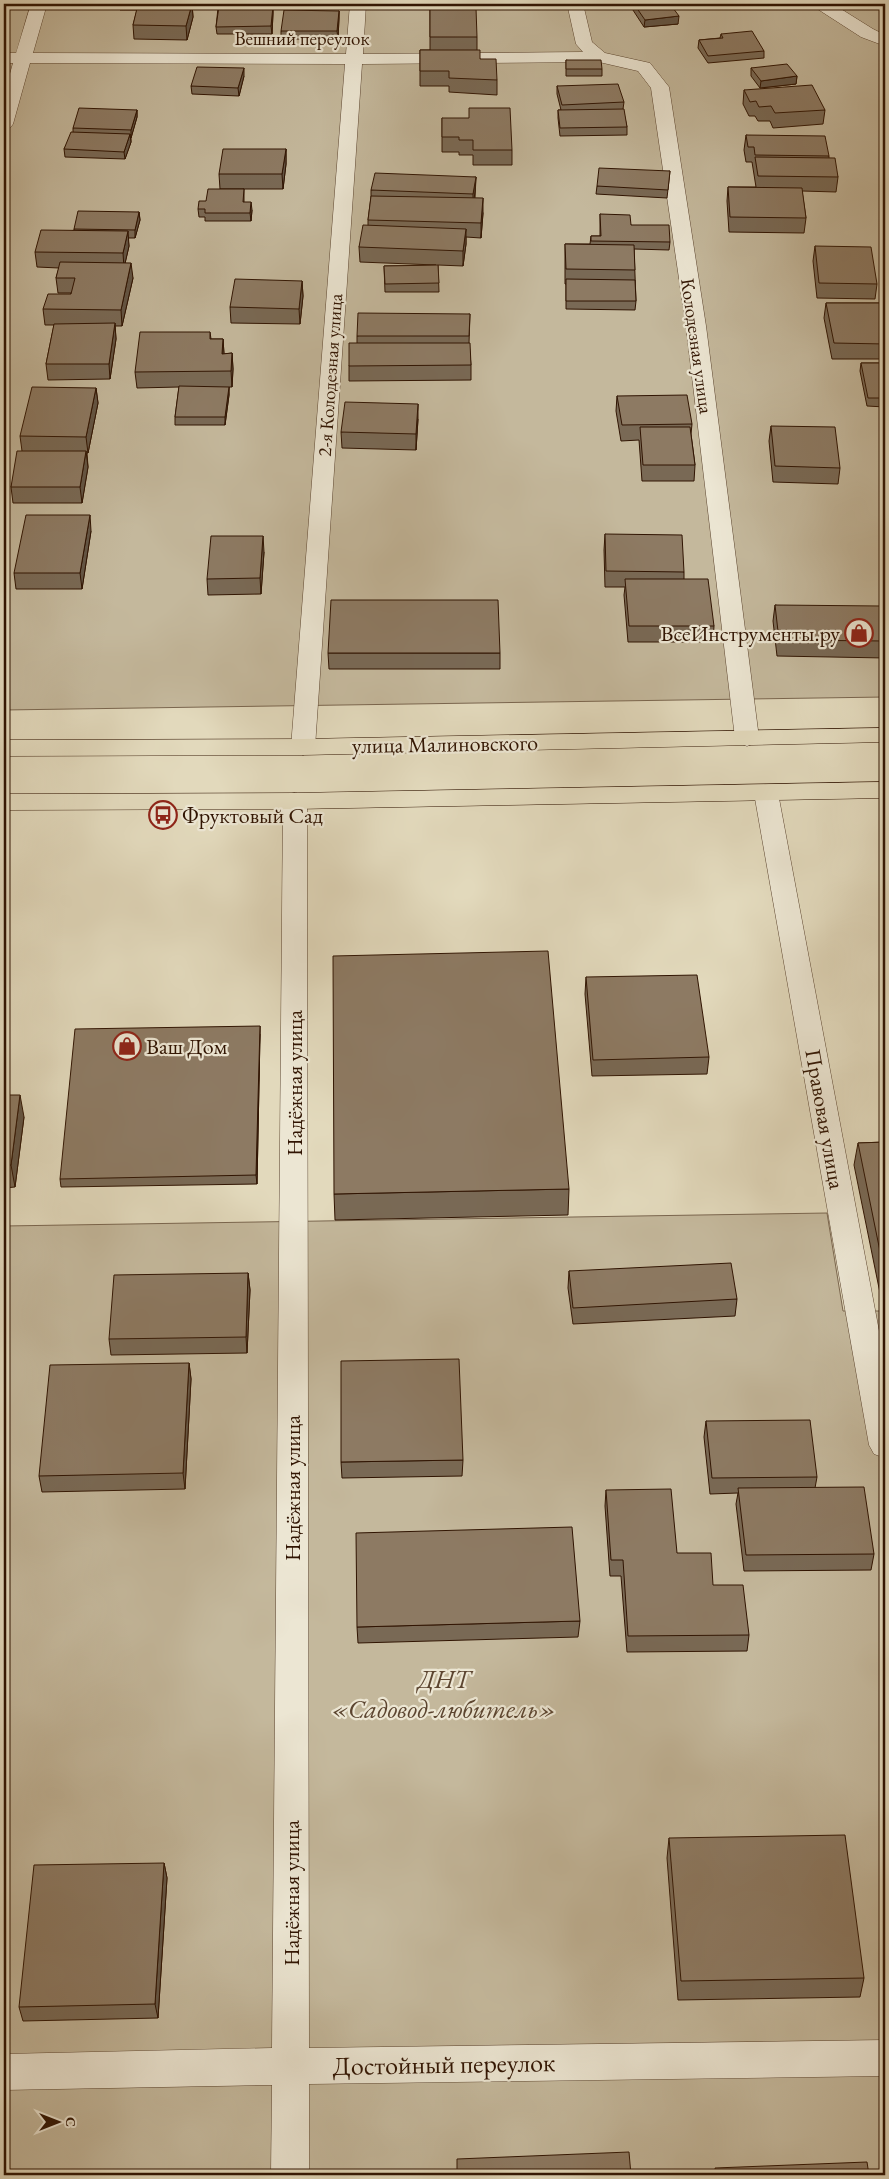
<svg xmlns="http://www.w3.org/2000/svg" width="889" height="2179" viewBox="0 0 889 2179" font-family="'EB Garamond',serif">
<rect width="100%" height="100%" fill="#e2d9bc"/>
<filter id="stains"><feTurbulence type="fractalNoise" baseFrequency=".004" numOctaves="4"/><feColorMatrix values="0 0 0 0 .2 0 0 0 0 .09 0 0 0 0 .02 0 0 0 .5 -.17"/></filter>
<radialGradient id="worn" r=".72"><stop offset=".6" stop-color="#630" stop-opacity="0"/><stop offset="1" stop-color="#630" stop-opacity=".3"/></radialGradient>
<!-- green -->
<path fill="#c4b89c" stroke="#7a664f" d="M4,4H885V697L4,710Z
M827,1213L843,1311H885V2175H4V1226Z"/>
<g fill="none" stroke-linecap="round" stroke-linejoin="round">
<defs>
<path id="minor" d="M31,4H47L33,53L346,54L350,4H366L363,54L583,52L576,44L568,8L569,4H585L584,8L592,42L605,53L650,63L669,87L706,326L759,738L755,743L747,746L739,743L735,738L686,326L651,88L638,71L599,62L362,64L315,747L312,752L303,755L294,752L291,747L345,64L30,63L13,124L10,128L4,129V95L13,63H4V53H16Z
M814,4H833L873,29L885,35V46L861,37L816,8Z
M766,785L775,787L778,793L885,1363V1458L874,1454L869,1445L754,793L757,787Z
M295,793L304,795L307,801L309,2048L885,2040V2076L309,2084V2175H271L272,2085L4,2090V2054L272,2048L283,801L286,795Z"/>
<path id="trunk" d="M885,728V742L303,755L4,756V740L303,739Z
M885,782V798L295,809L4,810V794L295,793Z"/>
</defs>
<!-- minor casing -->
<use href="#minor" stroke="#5c4530" stroke-width="1"/>
<!-- trunk casing -->
<use href="#trunk" stroke="#301402" stroke-width="1"/>
<!-- minor -->
<use href="#minor" fill="#ece6d3" fill-rule="evenodd"/>
<!-- trunk -->
<use href="#trunk" fill="#e2d9bc" fill-rule="evenodd"/>
</g>
<!-- wall -->
<path fill="#796955" stroke="#301402" d="M119,4H192L193,17L187,40L134,39L133,25L137,10H120Z
M217,4H281V6H273V13L272,34H217L216,27L218,8H217Z
M631,4H670L678,24L644,27L631,7Z
M430,8L477,37V50L480,59L497,80V95L449,92V86H420V50H430Z
M339,11V18L338,39H281V31Z
M721,34L764,51V58L708,63L698,48L699,40L720,38Z
M566,60L602,69V76H566Z
M751,68L797,76L796,84L760,88L751,76Z
M244,76L239,96L192,94L191,86Z
M557,86L624,102L623,109L627,127V135L560,136L558,118V110H561L557,94Z
M744,90L825,110L823,124L773,128L770,121H758L755,116H749L743,104Z
M137,110V117L131,138V142L125,159L65,157L64,149L73,133V128Z
M442,118L512,150V165H473V155H459V152H442Z
M746,135L829,156V158L838,177L836,192L802,191L806,218L804,233L729,232L727,201L728,187H756L752,162H746L744,150Z
M286,149V164L283,189H220L219,174Z
M670,171L667,198L596,194L597,186Z
M476,177L475,198L483,213L481,238L466,237V244L463,266L438,265L439,292H385L384,266L436,265L360,262L359,247L368,226V220L371,197V190Z
M244,189V202L252,210L251,221H205V217H199L198,209L206,201Z
M885,199V219L883,212Z
M139,212L140,220L135,238H128L129,246L125,263L133,278L122,326H115L116,339L110,379L48,380L46,364L54,325H45L43,309L71,294V293H58L56,278L59,268L37,267L35,252L74,230V229Z
M600,214L631,225L670,242L669,250L634,249L636,301L635,310L566,309V284H565V244H590L591,236H600Z
M815,246L877,284L875,299L817,298L813,261Z
M302,281L303,296L300,324L231,323L230,307Z
M826,303H885V359H832L824,318Z
M470,314L469,343L471,365V380L349,381V366L357,343V336Z
M210,332L211,339H223L224,354L232,353L233,369L232,387H229V395L225,425H175V417L179,387L137,388L135,372Z
M861,363H885V407L867,406L860,371Z
M96,388L98,403L88,453H87L88,467L82,503H13L11,487L22,451L20,436Z
M617,396L692,424L691,434L695,465L694,481H642L639,440L621,441L616,411Z
M418,419L416,450L342,448L341,432Z
M771,426L840,468L838,484L773,482L769,441Z
M91,531L82,589H16L14,573Z
M605,534L684,572V579L714,626L713,642H628L624,595L625,587H605L604,550Z
M264,552L261,594L208,595L207,579Z
M775,605L885,628V658L777,656L773,621Z
M328,653H500V669H329Z
M586,977L709,1057L707,1074L592,1076L585,994Z
M260,1034L257,1184L61,1187L60,1179Z
M4,1095L24,1117L15,1187L4,1188Z
M885,1142V1292L880,1293L854,1165L858,1143Z
M569,1189L568,1215L335,1220L334,1194Z
M569,1271L737,1299L735,1316L573,1324L568,1288Z
M248,1273L250,1290L247,1353L111,1355L109,1339Z
M189,1363L191,1379L185,1489L42,1492L39,1476Z
M706,1421L817,1477L815,1488L874,1554L871,1570L744,1571L736,1504L738,1493L710,1494L704,1437Z
M463,1460L462,1476L342,1478L341,1462Z
M606,1490L677,1553L749,1635L747,1651L627,1652L621,1576H610L605,1506Z
M580,1621L578,1637L358,1643L357,1627Z
M669,1838L864,1978L860,1997L678,2000L667,1858Z
M164,1863L167,1878L158,2018L23,2021L19,2007Z"/>
<!-- shaded-wall -->
<path fill="#635545" stroke="#301402" d="M192,4L193,17L187,40L186,26Z
M273,6V13L272,34L271,26Z
M339,11V18L338,39L337,31Z
M679,16L678,24L644,27L645,20Z
M244,68V76L239,96L238,88Z
M797,76L796,84L760,88L761,81Z
M137,110V117L131,138V130Z
M130,134L131,142L125,159L124,152Z
M286,149V164L283,189L282,174Z
M476,177L475,191L473,209V194Z
M483,198V213L481,238V223Z
M251,202L252,210L251,221L250,213Z
M139,212L140,220L135,238V230Z
M466,229V244L463,266V251Z
M128,231L129,246L124,268L123,253Z
M131,263L133,278L122,326L121,310Z
M302,281L303,296L300,324L299,309Z
M115,323L116,339L110,379L109,364Z
M223,339L224,354H222Z
M232,353L233,369L232,387L231,371Z
M229,387V395L225,425V417Z
M96,388L98,403L88,453L86,437Z
M418,404V419L416,450V434Z
M86,451L88,467L82,503L80,487Z
M90,515L91,531L82,589L80,573Z
M263,536L264,552L261,594L260,578Z
M260,1026V1034L257,1184L256,1175Z
M20,1095L24,1117L15,1187L11,1165Z
M248,1273L250,1290L247,1353L246,1337Z
M189,1363L191,1379L185,1489L183,1473Z
M164,1863L167,1878L158,2018L155,2004Z"/>
<!-- building -->
<path fill="#8d7a63" stroke="#301402" d="M138,4H192L186,26L133,25Z
M634,4H670L679,16L645,20Z
M219,6H273L271,26L216,27Z
M430,8H476L477,37H430Z
M284,10L339,11L337,31H281Z
M752,31L764,51L708,56L699,40L723,38L721,34Z
M420,50H480V59H496L497,80L449,78V71H420Z
M566,60H601L602,69H566Z
M787,64L797,76L761,81L751,68Z
M197,67L244,68L238,88L191,86Z
M618,84L624,102L562,105L557,86Z
M812,85L825,110L775,113L771,106L759,107L756,101L750,102L744,90Z
M79,108L137,110L131,130L73,128Z
M469,108H510L512,150H473V140H459V137H442V118H469Z
M624,109L627,127L560,128L558,110Z
M71,132L130,134L124,152L64,149Z
M746,135L825,136L829,156L755,155L754,147H748Z
M223,149H286L282,174H219Z
M755,157L835,158L838,177L758,176Z
M599,168L670,171L668,190L597,186Z
M375,173L476,177L473,194L371,190Z
M728,187L802,188L806,218L730,217Z
M208,189H244L243,202H251L250,213H205V209H198L199,201H206Z
M371,196L483,198L481,223L368,220Z
M78,211L139,212L135,230L74,229Z
M600,214L630,215L631,225H669L670,242L591,241V236H601Z
M363,225L466,229L463,251L359,247Z
M41,230L128,231L123,253L35,252Z
M565,244L634,245L635,270L566,269Z
M815,246L871,247L877,284L819,283Z
M60,262L131,263L121,310L43,309L48,294H71L75,278H56Z
M438,265L439,283L385,284L384,266Z
M235,279L302,281L299,309L230,307Z
M566,279L635,280L636,301H566Z
M826,303H885V344L834,343Z
M358,313L470,314L469,336H357Z
M115,323L109,364H46L54,324Z
M140,332H210V339H223L222,354L232,353L231,371L135,372Z
M349,343H470L471,365L349,366Z
M861,363H885V398H868Z
M179,386L229,387L225,417H175Z
M32,387L96,388L86,437L20,436Z
M687,395L692,424L622,425L617,396Z
M345,402L418,404L416,434L341,432Z
M771,426L835,427L840,468L775,466Z
M640,427H690L695,465H643Z
M17,451H86L80,487H11Z
M26,515H90L80,573H14Z
M605,534L682,535L684,572L606,571Z
M211,536H263L260,578L207,579Z
M625,579H708L714,626H629Z
M331,600H498L500,653H328Z
M775,605L881,606L885,628V641L779,640Z
M548,951L569,1189L334,1194L333,956Z
M697,975L709,1057L593,1060L586,977Z
M260,1026L256,1175L60,1179L75,1029Z
M4,1095H20L11,1165L4,1166Z
M885,1142V1271H884L858,1143Z
M731,1263L737,1299L573,1308L569,1271Z
M248,1273L246,1337L109,1339L114,1275Z
M459,1359L463,1460L341,1462V1361Z
M189,1363L183,1473L39,1476L50,1365Z
M810,1420L817,1477L712,1478L706,1421Z
M864,1487L874,1554L746,1555L738,1488Z
M671,1489L677,1553H711L713,1585H743L749,1635L628,1636L623,1560H611L606,1490Z
M572,1527L580,1621L357,1627L356,1533Z
M845,1835L864,1978L681,1981L669,1838Z
M164,1863L155,2004L19,2007L34,1865Z
M629,2152L631,2175H457V2159Z
M867,2162L869,2175H716L715,2168Z"/>
<!-- icons -->
<defs>
<symbol id="shop-ring" viewBox="-11 -11 22 22"><circle r="9.5" fill="#ece6d3" stroke="#8f2418" stroke-width="1.5"/><path d="M-5-2.5h2.3a2.7 3.5 0 0 1 5.4 0H5L5.5 6h-11ZM-1.5-2.5h3a1.5 2.3 0 0 0-3 0Z" fill="#8f2418"/></symbol>
<symbol id="bus-ring" viewBox="-11 -11 22 22"><circle r="9.5" fill="#ece6d3" stroke="#8f2418" stroke-width="1.5"/><path d="M-5-6H5V4H4V6H2V4H-2V6H-4V4H-5ZM-3.5-4V0h7V-4ZM-3.5 1.2v1.5H-2V1.2ZM2 1.2v1.5H3.5V1.2Z" fill="#8f2418"/></symbol>
</defs>
<g fill-rule="evenodd">
<use href="#shop-ring" x="843" y="617" width="32" height="32"/>
<use href="#bus-ring" x="147" y="799" width="32" height="32"/>
<use href="#shop-ring" x="111" y="1030" width="32" height="32"/>
</g>
<g text-anchor="middle" dominant-baseline="central" stroke-width="4.5" stroke-linejoin="round" paint-order="stroke">
<!-- far-street labels -->
<g font-size="19" fill="#301402" stroke="#ece6d3">
<text x="302" y="38">Вешний переулок</text>
<text transform="translate(697 346) rotate(82)">Колодезная улица</text>
<text transform="translate(330 375) rotate(-86)">2-я Колодезная улица</text>
</g>
<!-- poi labels -->
<g font-size="22" fill="#301402" stroke="#ece6d3" text-anchor="start">
<text x="840" y="633" text-anchor="end">ВсеИнструменты.ру</text>
<text x="182" y="815">Фруктовый Сад</text>
<text x="146" y="1046">Ваш Дом</text>
</g>
<!-- street labels -->
<g font-size="22" fill="#301402" stroke="#ece6d3">
<text transform="translate(445 744) rotate(-1)">улица Малиновского</text>
<text transform="translate(294 1083) rotate(-90)">Надёжная улица</text>
<text transform="translate(825 1119) rotate(80)">Правовая улица</text>
<text transform="translate(292 1488) rotate(-90)">Надёжная улица</text>
<text transform="translate(291 1893) rotate(-90)">Надёжная улица</text>
</g>
<!-- near-park labels -->
<g font-size="26" font-style="italic" fill="#5c4530" stroke="#ece6d3">
<text x="444" y="1679">ДНТ<tspan x="444" dy="30">«Садовод-любитель»</tspan></text>
</g>
<!-- near-street labels -->
<g font-size="26" fill="#301402" stroke="#ece6d3">
<text transform="translate(444 2064) rotate(-1)">Достойный переулок</text>
</g>
</g>
<!-- margin -->
<rect width="889" height="2179" fill="none" stroke="#e2d9bc" stroke-width="20"/>
<rect x="5" y="5" width="879" height="2169" fill="none" stroke="#301402" stroke-width="2.5"/>
<rect x="10" y="10" width="869" height="2159" fill="none" stroke="#301402"/>
<!-- north arrow -->
<g transform="translate(58 2122) rotate(90)" stroke="#ece6d3" stroke-width="4" paint-order="stroke">
<path d="M0-4L9 19L0 12L-9 19Z" fill="#301402"/>
<text y="-8" font-size="14" font-weight="bold" text-anchor="middle" fill="#301402">С</text>
</g>
<rect width="100%" height="100%" filter="url(#stains)"/>
<rect width="100%" height="100%" fill="url(#worn)"/>
</svg>
